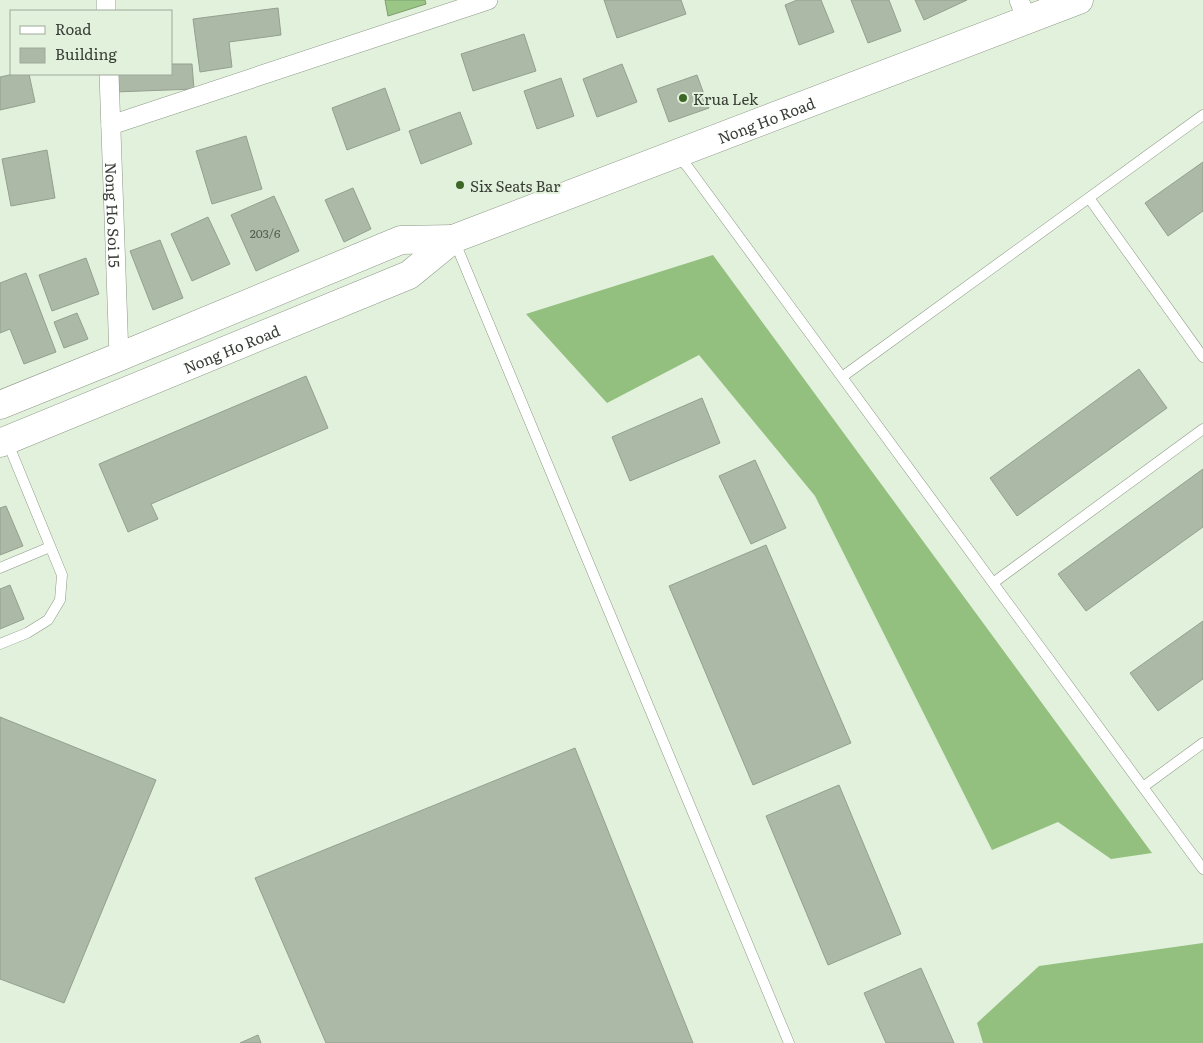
<svg xmlns="http://www.w3.org/2000/svg" width="1203" height="1043" viewBox="0 0 1203 1043" font-family="Literata,serif">
<rect width="100%" height="100%" fill="#e2f1dc"/>
<!-- forest -->
<path fill="#93bf7f" d="M713,255L1152,853L1111,859L1058,822L992,850L815,496L699,355L607,403L526,314Z
M1203,943V1043H983L977,1023L1039,966Z"/>
<!-- water -->
<path fill="#9ac686" stroke="#7d9d6e" d="M385,0H425L426,4L388,16Z"/>
<!-- building -->
<path fill="#acb9a6" stroke="#93a08d" d="M604,0H681L686,14L617,38Z
M797,0H821L834,32L799,45L785,5Z
M851,0H889L901,31L868,43Z
M915,0H967L924,20Z
M278,8L281,35L229,42L232,67L200,72L193,19Z
M524,34L536,71L473,91L461,54Z
M171,64H192L194,89L115,92V74H171Z
M622,64L637,102L597,117L583,79Z
M14,74H29L35,102L0,110V77Z
M697,75L709,108L669,122L657,89Z
M561,78L574,116L537,129L524,91Z
M385,88L400,130L347,150L332,108Z
M460,112L472,144L421,164L409,131Z
M246,136L262,189L212,204L196,151Z
M47,150L55,198L11,206L2,159Z
M1203,162V211L1168,236L1145,203Z
M353,188L371,229L344,242L325,200Z
M274,196L299,251L256,271L231,215Z
M208,217L230,264L192,281L171,234Z
M160,240L183,298L153,310L130,251Z
M86,258L99,294L52,311L39,275Z
M26,273L56,352L24,364L10,329L0,333V283Z
M77,313L88,339L64,348L54,322Z
M1139,369L1167,408L1017,516L990,478Z
M306,376L328,428L151,504L158,519L128,532L99,464Z
M702,398L720,443L630,481L612,437Z
M755,460L786,528L751,544L719,476Z
M1203,469V527L1086,611L1058,574Z
M6,506L23,546L0,555V508Z
M766,545L851,743L753,785L669,586Z
M10,585L24,619L0,629V589Z
M1203,621V679L1158,711L1130,673Z
M0,717L156,780L64,1003L0,979Z
M575,748L693,1043H326L255,878Z
M839,785L901,934L828,965L766,816Z
M921,968L954,1043H886L864,993Z
M258,1035L261,1043H240Z"/>
<g fill="none" stroke-linecap="round" stroke-linejoin="round">
<defs>
<path id="lane" d="M677,156L687,166L1203,869
M1089,198L1203,357
M454,240L789,1043
M842,377L1203,115
M0,568L50,547
M993,583L1203,429
M0,644L27,633L48,620L60,600L62,575L7,441
M1143,787L1203,743"/>
<g id="street">
<path d="M106,0V11"/>
<path d="M1019,0L1027,20"/>
<path id="s1" d="M109,74L119,357"/>
<path d="M111,125L488,0"/>
</g>
<g id="secondary">
<path d="M0,405L119,357L401,240L453,239"/>
<path id="s2" d="M0,443L409,275L453,239L1079,0"/>
</g>
</defs>
<!-- lane casing -->
<use href="#lane" stroke="#8b9885" stroke-width="11"/>
<!-- street casing -->
<use href="#street" stroke="#8b9885" stroke-width="20"/>
<!-- secondary casing -->
<use href="#secondary" stroke="#8b9885" stroke-width="29"/>
<!-- lane -->
<use href="#lane" stroke="#fff" stroke-width="10"/>
<!-- street -->
<use href="#street" stroke="#fff" stroke-width="19"/>
<!-- secondary -->
<use href="#secondary" stroke="#fff" stroke-width="28"/>
</g>
<!-- markers -->
<g fill="#3c6725" stroke="#e2f1dc" stroke-width="2">
<circle cx="683" cy="98" r="5"/>
<circle cx="460" cy="185" r="5"/>
</g>
<g text-anchor="middle" dominant-baseline="central" stroke-width="4" stroke-linejoin="round" paint-order="stroke">
<!-- number labels -->
<g font-size="12" fill="#555d52">
<text x="265" y="233">203/6</text>
</g>
<!-- poi labels -->
<g font-size="15" fill="#383e36" stroke="#e2f1dc" text-anchor="start">
<text x="693" y="98">Krua Lek</text>
<text x="470" y="185">Six Seats Bar</text>
</g>
<!-- street labels -->
<g font-size="15" fill="#383e36" stroke="#e2f1dc">
<text stroke="none"><textPath href="#s2" startOffset="834">Nong Ho Road</textPath></text>
<text stroke="none"><textPath href="#s1" startOffset="141">Nong Ho Soi 15</textPath></text>
<text stroke="none"><textPath href="#s2" startOffset="250">Nong Ho Road</textPath></text>
</g>
</g>
<!-- legend -->
<rect x="10" y="10" width="162" height="65" fill="#e2f1dc" stroke="#9ea99a"/>
<rect x="20" y="26" width="25" height="8" fill="#ffffff" stroke="#9ea99a"/>
<text x="55" y="35" font-size="15" fill="#383e36">Road</text>
<rect x="20" y="48" width="25" height="15" fill="#acb9a6" stroke="#9ea99a"/>
<text x="55" y="60" font-size="15" fill="#383e36">Building</text>
</svg>
